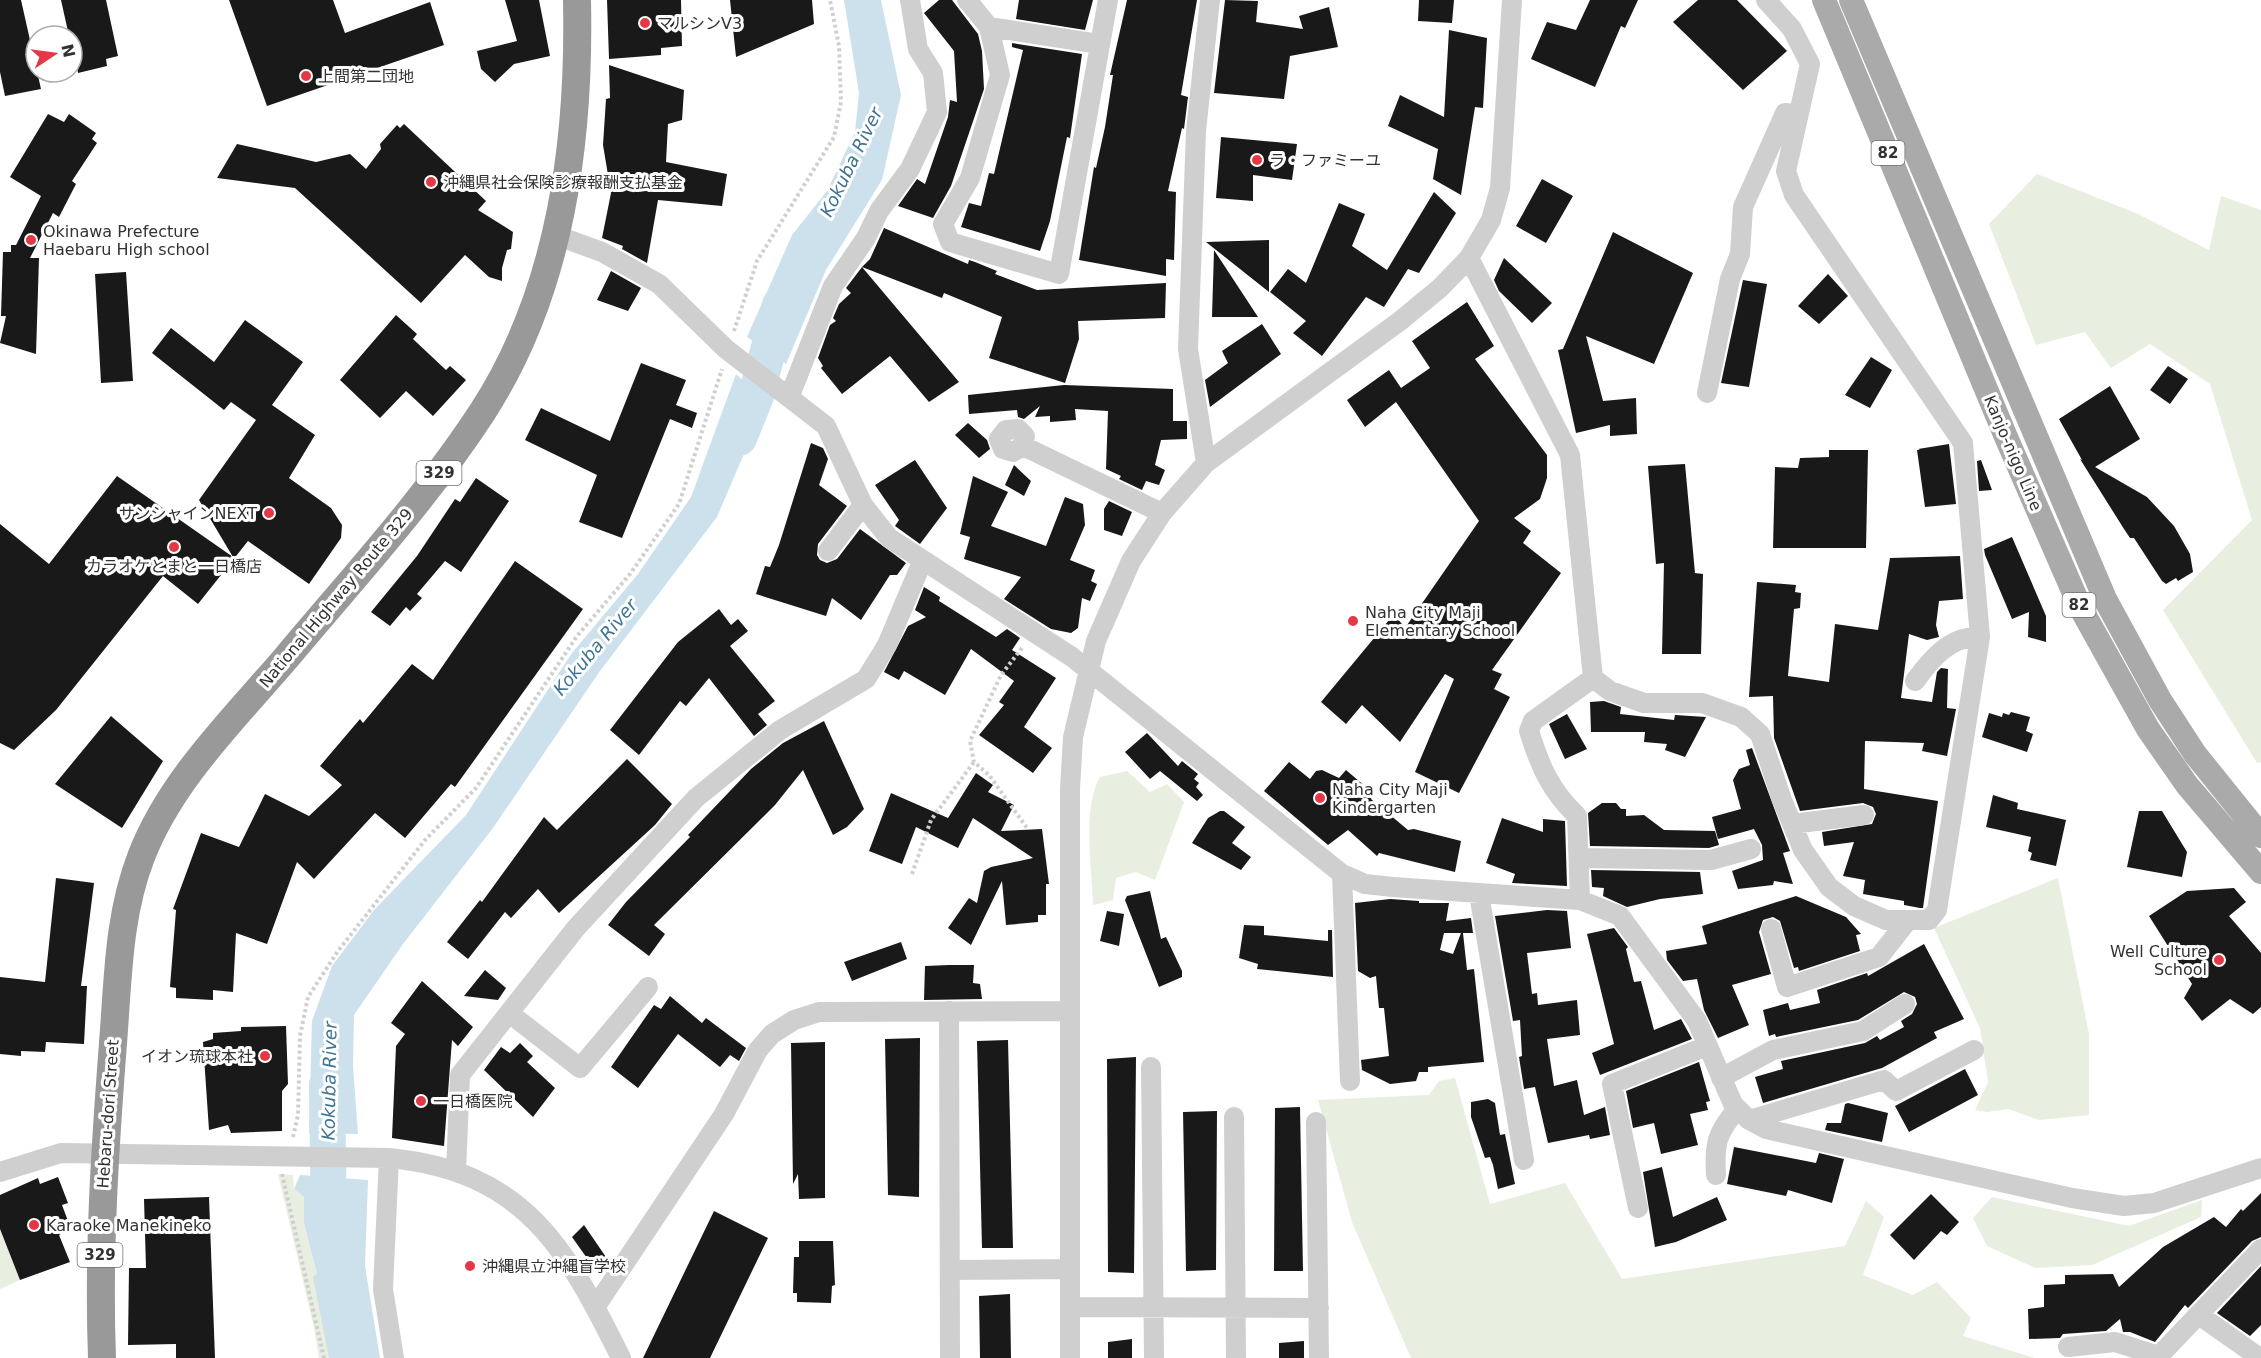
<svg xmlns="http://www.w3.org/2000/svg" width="2261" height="1358" viewBox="0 0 2261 1358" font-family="'DejaVu Sans','Noto Sans JP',sans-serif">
<rect width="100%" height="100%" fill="#fff"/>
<!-- green -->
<path fill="#e8eee0" d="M2037,174L2138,214L2209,250L2221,196L2261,210V762L2257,763L2163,610L2252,520L2210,384L2150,344L2111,368L2085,332L2036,345L1989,224Z
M1127,771L1150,792L1167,784L1184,802L1155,880L1136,872L1116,878L1113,900L1093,905C1092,870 1082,806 1100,777Z
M2058,878L2089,1034V1115L2039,1120L2008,1109L1987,1112L1975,1110L1988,1082L1980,1028L1934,928Z
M1455,1078L1490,1204L1565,1183L1622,1279L1845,1246L1866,1201L1884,1217L1863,1275L1913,1295L1937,1282L1971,1318L1963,1336L2035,1358H1411L1352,1222L1318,1100L1429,1095L1439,1081Z
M278,1174L293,1175L294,1189L304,1197V1223L317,1274L329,1358H319L314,1328Z
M1992,1197L2129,1226L2202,1200L2201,1217L2092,1265L2035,1268L1987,1246L1973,1218Z
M0,1229L20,1280L0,1289Z"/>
<!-- water -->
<path fill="#cde1ed" d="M844,0H881L901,95L882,180L826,270L786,364L747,337L792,235L827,191L855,132L859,93Z
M736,374L766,402L717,517L600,671L493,828L403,944L354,1015L353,1066L358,1134L309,1133L312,1021L332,966L374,910L466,815L572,653L638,574L691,497Z
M300,1175L368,1180L365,1266L380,1358H329L313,1277L317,1274L304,1223V1197L294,1189Z"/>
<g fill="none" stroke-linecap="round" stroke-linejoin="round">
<!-- river -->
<path stroke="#cde1ed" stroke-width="36" d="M739,438L756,396L780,305
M327,1085L329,1227"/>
</g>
<!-- building -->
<path fill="#191919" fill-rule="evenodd" d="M0,0H21L41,89L5,96L0,72Z
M61,0H106L118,56L106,59L107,66L78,73L72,36H69Z
M229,0H333L345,33L430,2L444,45L267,106Z
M505,0H539L550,56L514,64L495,82L481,69L477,51L517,41Z
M607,0H681L682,46L661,48V55L609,59Z
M730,0H812L814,24L736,57Z
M939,0H952L978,34L982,51L984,89L951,186L933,218L898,206L917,179L925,184L948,117L950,100L957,102L954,51L924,13Z
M1019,0H1093L1085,30L1016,19Z
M1127,0H1197L1181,95L1188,97L1184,129L1182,128L1168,191L1176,192L1174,260L1166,259V276L1079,260L1094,167L1096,168L1105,127L1113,75H1110Z
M1225,0L1258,1L1256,22L1303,29L1299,16L1329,7L1338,47L1290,56L1284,99L1214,93Z
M1419,0H1454L1452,23L1418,21Z
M1590,0H1638L1625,28L1621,26L1595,87L1531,59L1547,22L1576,30Z
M1698,0H1737L1787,51L1743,90L1673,22Z
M1449,30L1487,38L1483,108L1475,107L1461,195L1433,179L1438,149L1388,126L1400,95L1444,117Z
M1012,43L1082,54L1070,138L1067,137L1050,221L1040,251L961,227L969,203L981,206L989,173L994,174L1023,50L1012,47Z
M609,65L684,90L682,120L668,124L666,162L727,174L722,206L658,200L647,263L622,249L623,246L602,238L611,193L603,145L606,99L610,98Z
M48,114L64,122L69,114L96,133L92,139L97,143L72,181L76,184L59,217L53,213L30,258H39L36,354L0,343L6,316H1L3,252H11V245H16L41,196L10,177Z
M404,124L486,201L478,210L513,232L511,249L507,250L502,268V281L489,277L465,255L421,303L295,188L217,178L237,144L316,162L350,154L366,169L381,149L380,144L397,125L400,128Z
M1221,137L1297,144L1292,180L1253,175V201L1216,198Z
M1542,179L1573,196L1546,243L1516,226Z
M1434,192L1456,213L1419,273L1408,269L1384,307L1366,297L1322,356L1293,333L1306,321L1270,292L1288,269L1306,283L1339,203L1365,214L1352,246L1387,270Z
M884,228L968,264L969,260L975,262L997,271L995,274L1037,290L1166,283L1165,318L1078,321L1079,339L1065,383L989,358L1002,317L944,293L942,298L862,267L870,259Z
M1613,232L1693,273L1654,364L1586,336L1603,401L1636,398L1637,434L1610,436V425L1576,433L1558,350L1563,349Z
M1269,240V292L1206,242Z
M1214,250L1258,317H1212Z
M1504,258L1552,303L1532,323L1499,291L1494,280Z
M862,267L959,382L929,402L890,356L842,394L821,368L823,366L818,358L830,325L836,321L833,318L839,304L851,293L846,288Z
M611,271L641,288L628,311L597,300Z
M126,272L133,381L101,383L95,274Z
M1828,274L1848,296L1819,324L1798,306Z
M1743,280L1767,284L1749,387L1721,383Z
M1467,302L1494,346L1475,359L1547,455V478L1540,499L1514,518L1531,531L1523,543L1561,573L1492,670L1502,674L1494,689L1510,697L1459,793L1415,772L1454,679L1445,674L1400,742L1362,705L1346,724L1321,702L1394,614L1405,628L1479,521L1396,402L1365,427L1347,400L1389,370L1401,388L1430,368L1412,341Z
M396,315L417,334L413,339L446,370L450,366L466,380L433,416L406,391L380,418L340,380Z
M245,320L303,362L272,405L315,435L289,478L331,508L342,525L341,538L309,584L248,541L198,604L163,576L56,710L14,750L0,743V524L49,564L117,476L233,557L199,500L256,420L231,402L224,410L152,353L171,328L214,362Z
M1262,324L1281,354L1210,407L1205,380L1228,363L1222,351Z
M1871,357L1892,370L1870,408L1845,395Z
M641,363L686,380L676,405L697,413L692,428L670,419L622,538L579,522L597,475L525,440L541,408L610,441Z
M2168,366L2188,379L2170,404L2150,390Z
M1064,385L1173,389V421H1187V439L1161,440L1155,465L1165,470L1159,485L1146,481L1142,490L1119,479L1121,476L1106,469L1108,411L1075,409L1076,420L1050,422V416L1035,417L1040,406L1024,419L1018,417L1017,410L969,414L968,395Z
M2110,386L2140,439L2095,467L2147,497L2174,526L2190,554L2193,572L2178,581L2176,578L2166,584L2162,581L2134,538H2130L2124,529L2080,459L2082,460L2059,419Z
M968,423L987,440L990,449L979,458L955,435Z
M811,443L823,448L828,459L819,485L847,506L818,544L817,555L820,560L827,563L837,559L860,529L906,563L897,575H890L861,620L832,598L826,616L756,594L765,566L770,567L779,545Z
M1949,444L1956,504L1925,507L1917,450H1920L1918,449Z
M1829,450H1868L1866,548H1773L1775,467L1798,468L1800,458L1829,457Z
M915,460L947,508L920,544L895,526L899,520L875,485Z
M1981,460L1992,490L1979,491L1977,461Z
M1685,464L1695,573L1703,574L1701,654H1662L1664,563L1656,564L1648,466Z
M1014,465L1031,481L1024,496L1005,485Z
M973,476L1008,492L991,526L1046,546L1065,497L1083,504L1085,525L1070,560L1095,570L1091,581L1097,584L1090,601L1082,598L1078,628L1071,633L1051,629L1004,599L1021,577L964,559L970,537L960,534Z
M476,478L509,501L461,572L445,561L417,594L422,598L410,611L406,607L390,626L371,612L417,556L455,499L460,502Z
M1109,501L1132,512L1122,536L1104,530V509Z
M2012,537L2046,616V642L2028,637L2029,612L2012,619L1985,555L1984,549Z
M1960,556L1963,599L1939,601L1936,625L1939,637L1927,640L1909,634L1901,698L1932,702L1937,672L1941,668L1948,669L1947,708L1956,709L1947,756L1922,751L1924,743L1865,741L1864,789L1938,801L1923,908H1920L1904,905V901L1863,894L1865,880L1843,876L1854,842L1824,846L1822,832L1872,824L1876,814L1873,807L1863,803L1800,811L1774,738L1773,696L1749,697L1757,582L1796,585L1795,592L1801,593L1800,608L1794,609L1788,676L1829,682L1835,624L1878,630L1890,558Z
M515,561L583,609L455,787L451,784L405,838L375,813L314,879L297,862L267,944L236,933L233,992L213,990V1000L176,998V988L170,987L176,910L173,909L201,833L239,847L265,794L309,816L342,785L320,766L360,719L363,723L412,664L433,680Z
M924,587L940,597L939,601L996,637L1007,629L1020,638L1012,650L1056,678L1024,727L1052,748L1033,773L979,735L1004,705L999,702L1014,681L971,649L945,695L904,671L899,680L884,672L908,626L926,617L915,610Z
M719,609L731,625L738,619L748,631L730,646L775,701L758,714L767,725L754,736L709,678L686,706L680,701L639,755L610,730L678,642Z
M1604,701L1621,707L1620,714L1674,720L1675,715L1706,717L1685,757L1665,750L1667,744L1644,742L1645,732H1591L1590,702Z
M2011,712L2030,717L2026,731L2033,734L2027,752L1982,737L1989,713L2002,717L2003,713L2009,715Z
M1567,714L1587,749L1565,759L1549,724Z
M111,716L163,761L122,828L55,784Z
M824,721L864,809L847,827L833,835L803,770L775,805L654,925L665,934L649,956L608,925L626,902L690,837L688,835L751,769L783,743Z
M1147,733L1178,766L1182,761L1198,774L1194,779L1199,783L1196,787L1203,795L1197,801L1160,771L1150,779L1125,752Z
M1752,748L1790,851L1783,853L1793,884L1774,881L1773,885L1738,889L1732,871L1763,860L1762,845L1754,829L1718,839L1712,817L1741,809L1733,780L1739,769L1750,765L1746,750Z
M627,759L672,804L655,825L559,913L538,889L511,918L505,912L468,959L447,942L480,900L482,902L544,817L557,830Z
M1289,762L1310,779L1316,771L1322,770L1339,778L1346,770L1373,793L1371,799L1408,830L1414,829L1461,841L1455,872L1379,853L1377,856L1348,830L1328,845L1264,791Z
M976,773L993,785L988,792L1014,805L1001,831L1042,829L1049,884H1046V915H1038V922L1006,925L1002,881L971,945L948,928L969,898L977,903L984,871L991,867L1033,858L973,818L958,848L916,827L902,864L869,851L891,793L948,818Z
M1993,795L2018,803L2017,809L2066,820L2056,866L2030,860L2032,853L2028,851L2031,837L1986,827Z
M1602,803H1616L1621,809H1626V816L1644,815L1664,830L1715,831L1719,845L1709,848L1590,846L1588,813Z
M1220,811H1224L1245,827L1232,843L1251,857L1241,870L1192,843L1208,818Z
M2139,811H2162L2187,852L2182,877L2127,867Z
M1502,818L1543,832V819L1565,821L1567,886L1512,883L1515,874L1486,863Z
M1591,870L1700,872L1703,894L1660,899L1627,907L1603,896L1604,888L1592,887Z
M56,878L94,883L81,986H87L84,1044L46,1042L45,1052L21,1051V1056L0,1054V977L45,982Z
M2234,888L2246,902L2229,916L2261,953V1007L2253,1014L2230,999L2202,1021L2184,998L2192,984L2149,916L2187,891Z
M1150,891L1161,939L1166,937L1182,971V977L1159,987L1125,900L1127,896Z
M1796,896L1846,917L1861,934L1856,935L1860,951L1799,971L1798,967L1794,968L1780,921L1773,917L1763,920L1759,932L1771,974L1732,985L1749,1025L1718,1038L1704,1010L1697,979L1683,981L1667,960L1666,951L1707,944L1702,926Z
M1390,899L1419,901V903H1449L1446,921L1471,918L1473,933H1463L1467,970L1474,969L1484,1062L1428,1067V1072H1419L1416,1081L1390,1084L1362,1070L1361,1060L1389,1056L1384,1008H1379L1376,976L1370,978L1358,971L1355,903ZM1444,933H1461L1453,954L1440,950Z
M1547,910L1567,911L1571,948L1527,953L1532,994L1537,993L1538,1005L1577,1000L1580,1035L1547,1039L1554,1086L1577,1080L1584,1115L1605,1107L1610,1135L1590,1139L1589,1135L1548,1143L1535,1087L1524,1089L1519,1057L1522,1056L1520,1020L1513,1021L1495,916Z
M1107,911L1124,914L1119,946L1100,941Z
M1244,925L1264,926V935L1328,941V930H1332L1333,977L1257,969L1258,964L1239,958Z
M1614,928L1628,947L1626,949L1634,982L1641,981L1654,1030L1681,1019L1692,1039L1600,1075L1592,1053L1614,1044L1587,934Z
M901,942L907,959L852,981L844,962Z
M1924,944L1964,1019L1934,1032L1937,1038L1882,1068L1763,1103L1755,1077L1783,1069L1781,1061L1865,1043L1877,1036L1880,1040L1904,1027L1901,1021L1912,1014L1917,1004L1915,997L1904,992L1858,1020L1776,1037L1775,1034L1769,1036L1763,1010L1788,1003L1790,1010L1820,1003L1817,990L1867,973L1868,976Z
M949,965H974L973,983L980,984L982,999L924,1000L925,966Z
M485,970L506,988L498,1000L464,996Z
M422,981L473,1027L458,1046L452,1040L444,1146L392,1138L396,1046L405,1034L391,1023Z
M670,996L702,1023L706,1018L746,1048L739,1061L730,1055L720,1067L678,1034L638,1088L611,1067L654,1005L661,1009Z
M286,1026L288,1084L282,1091V1131L231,1133L228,1125L209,1130L203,1042L213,1039V1033L241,1031V1027Z
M920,1038L919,1197L888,1195L885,1039Z
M1008,1040L1013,1248H982L977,1041Z
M825,1042V1198L799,1199L798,1174L793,1184L791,1043Z
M520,1043L533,1056L527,1062L555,1088L533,1117L484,1070L501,1047L510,1053Z
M1136,1057L1134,1273L1108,1272L1107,1059Z
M1699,1062L1710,1101L1706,1102L1708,1110L1690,1114L1698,1145L1661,1154L1654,1123L1633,1128L1626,1091Z
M1965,1069L1978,1095L1909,1132L1895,1106Z
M1488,1099L1495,1103L1500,1135L1505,1134L1515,1184L1498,1189L1493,1165L1490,1157L1485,1158L1471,1117V1102Z
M1848,1103L1888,1113L1882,1142L1825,1130L1827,1123H1841L1845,1104Z
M1300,1107L1303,1271H1274L1275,1108Z
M1217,1111L1216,1270L1186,1271L1183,1112Z
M1734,1147L1816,1163L1819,1153L1844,1159L1832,1203L1788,1190L1786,1196L1727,1184Z
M1662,1167L1673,1217L1717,1197L1727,1220L1676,1242L1655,1247L1643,1172Z
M58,1177L68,1203L62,1205L68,1221V1230L59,1235L70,1262L20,1280L0,1229V1195L38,1178L40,1184Z
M2261,1193V1237L2252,1241L2188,1308L2185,1305L2155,1342L2130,1332H2123L2120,1319L2106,1331L2063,1334L2060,1338L2029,1339L2028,1309L2044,1307V1285L2065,1284V1275L2113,1274L2119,1287L2163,1247L2214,1217L2226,1227L2241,1209L2243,1211Z
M1931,1194L1959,1222L1947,1235L1941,1231L1914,1260L1890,1235Z
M209,1197L215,1358H176V1344L128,1345L129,1268H146L144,1199Z
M714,1211L768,1238L710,1358H643Z
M584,1225L608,1260L594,1268L572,1237Z
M799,1241H833L835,1285L832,1286L831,1303L797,1302V1293H793L794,1257H799Z
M2261,1266V1325L2250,1336L2217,1313Z
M1010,1294L1011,1358H980L979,1296Z
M1132,1339V1358H1108V1342Z
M1304,1341V1358H1279V1343Z"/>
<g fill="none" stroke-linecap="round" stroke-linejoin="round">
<!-- path -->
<path stroke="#cfcfcf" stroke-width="4" stroke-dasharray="3 3" stroke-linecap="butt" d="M734,331L757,261L834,137L841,102L839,46L830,0
M1022,648L1001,675L970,741L974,762L989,775L1027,828
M912,874L931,820L974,762
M293,1137L298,1115L300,1036L308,997L338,951L425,840L476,788L577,636L630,574L679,504L722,369
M282,1174L324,1358"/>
<!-- minor -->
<path stroke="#cfcfcf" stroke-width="20" d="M967,0L989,27L1000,75L970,178L943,224L950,242L1059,274L1108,0
M989,27L1099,44
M555,235L602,252L659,284L726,349L826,426L863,505L889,538L1072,657L1342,874L1365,884L1393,887L1580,900L1620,916L1697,1021L1733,1104L1749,1120L1766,1129L2072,1198L2124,1206L2154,1203L2261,1168
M1469,258L1570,455L1593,678L1610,691L1644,703H1702L1741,717L1760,734L1782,800L1803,850L1829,887L1854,906L1886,920H1929L1937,910L1980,637L1963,443L1794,195L1786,171L1810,64L1792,29L1766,0
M1707,393L1730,279L1740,254L1743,207L1785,113L1799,114
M789,398L833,286L866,238L879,211L910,169L937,112L933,73L918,49L910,0
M1023,446L1025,436L1018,429L1006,430L999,439L1003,449L1013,452L1023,446L1162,513
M1206,463L1188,349L1196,131L1210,0
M828,551L863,505
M1915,681C1931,659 1951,635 1980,637
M1792,824L1864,815
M1579,858L1711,860L1751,849
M1342,874L1350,1081
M1479,894L1524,1160
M1580,900L1577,816C1550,790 1540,766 1529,731L1533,721L1593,678
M1771,929L1787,987L1879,957L1908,920
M949,1011L950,1358
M509,1013L580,1068L648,987
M1151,1067L1154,1358
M1721,1078L1773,1050L1863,1031L1905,1004
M1234,1117L1236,1358
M1749,1120L1884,1080L1896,1091L1974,1050
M1316,1122L1319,1358
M389,1158L383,1289L394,1358
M0,1172L61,1153L389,1158C524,1171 566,1247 621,1358
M456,1172L460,1075L576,928L696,798L780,730L866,679L887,645L922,562
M1716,1175C1714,1143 1717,1133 1737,1109
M1638,1208L1612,1084L1707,1046
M950,1270L1070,1269
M596,1306L724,1114L758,1050L772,1034L794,1020L819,1012L1068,1011
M1070,1307L1319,1308
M2199,1315L2260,1358
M2068,1347L2115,1342L2159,1356
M1070,1358V789L1073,737L1096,641L1131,561L1162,513L1206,463L1400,321L1440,288L1469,258L1491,220L1500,188L1512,0
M2157,1358L2261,1249"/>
<!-- major -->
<path stroke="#aaa" stroke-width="24" d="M1824,0L2006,437L2080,607L2148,729L2187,785L2261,872
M1851,0L2105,599L2160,700L2195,754L2261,836"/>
<!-- highway -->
<path stroke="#999" stroke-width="28" d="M102,1358C98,1252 105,1148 113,1043C118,981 118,916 141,857C170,781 233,720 286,658C353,578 425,500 483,411C561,290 580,141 577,0"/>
</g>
<!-- markers -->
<g fill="#e43847" stroke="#fff" stroke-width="2">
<circle cx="645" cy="23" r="6"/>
<circle cx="306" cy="76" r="6"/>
<circle cx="1257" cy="160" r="6"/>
<circle cx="431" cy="182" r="6"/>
<circle cx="31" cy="240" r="6"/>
<circle cx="269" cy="513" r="6"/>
<circle cx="174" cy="547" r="6"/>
<circle cx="1353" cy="621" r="6"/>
<circle cx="1320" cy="798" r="6"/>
<circle cx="2219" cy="960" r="6"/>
<circle cx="265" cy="1056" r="6"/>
<circle cx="421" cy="1101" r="6"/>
<circle cx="34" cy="1225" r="6"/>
<circle cx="470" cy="1266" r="6"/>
</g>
<g text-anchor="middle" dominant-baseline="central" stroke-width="6" stroke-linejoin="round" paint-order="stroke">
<!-- shield labels -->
<g fill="#fff" stroke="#707070" stroke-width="1.5">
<rect x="1871.5" y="141" width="33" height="24" rx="4.5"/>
<rect x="416.5" y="461" width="45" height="24" rx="4.5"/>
<rect x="2062.5" y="593" width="33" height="24" rx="4.5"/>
<rect x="77.5" y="1243" width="45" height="24" rx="4.5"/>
</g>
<g font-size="15" font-weight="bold" fill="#323232">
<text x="1888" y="153">82</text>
<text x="439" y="473">329</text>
<text x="2079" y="605">82</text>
<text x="100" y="1255">329</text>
</g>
<!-- poi labels -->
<g font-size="16" fill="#323232" stroke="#fff" text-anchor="start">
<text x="657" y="23">マルシンV3</text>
<text x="318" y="76">上間第二団地</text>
<text x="1269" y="160">ラ・ファミーユ</text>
<text x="443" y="182">沖縄県社会保険診療報酬支払基金</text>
<text x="43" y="231">Okinawa Prefecture<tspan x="43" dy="18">Haebaru High school</tspan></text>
<text x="257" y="513" text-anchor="end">サンシャインNEXT</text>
<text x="174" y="566" text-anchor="middle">カラオケとまと一日橋店</text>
<text x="1365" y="612">Naha City Maji<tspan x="1365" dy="18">Elementary School</tspan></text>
<text x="1332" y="789">Naha City Maji<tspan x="1332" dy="18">Kindergarten</tspan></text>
<text x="2207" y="951" text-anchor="end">Well Culture<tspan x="2207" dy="18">School</tspan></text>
<text x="253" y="1056" text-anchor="end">イオン琉球本社</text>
<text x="433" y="1101">一日橋医院</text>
<text x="46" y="1225">Karaoke Manekineko</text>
<text x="482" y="1266">沖縄県立沖縄盲学校</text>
</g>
<!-- street labels -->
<g font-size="16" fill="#323232" stroke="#fff">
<text transform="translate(2013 453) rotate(67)">Kanjo-nigo Line</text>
<text transform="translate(336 598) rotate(-50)">National Highway Route 329</text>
<text transform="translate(108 1114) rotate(-86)">Hebaru-dori Street</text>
</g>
<!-- water labels -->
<g font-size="18" font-style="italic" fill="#3f7494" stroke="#fff">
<text transform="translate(851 162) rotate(-64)">Kokuba River</text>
<text transform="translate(595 647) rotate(-50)">Kokuba River</text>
<text transform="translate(329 1081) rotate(-89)">Kokuba River</text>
</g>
</g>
<!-- north arrow -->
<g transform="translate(54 54) rotate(77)"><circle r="28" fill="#ffffff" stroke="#adadad" stroke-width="1.5"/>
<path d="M0-4.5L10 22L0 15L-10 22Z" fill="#e43847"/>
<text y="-9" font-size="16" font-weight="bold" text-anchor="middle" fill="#323232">N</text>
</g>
</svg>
